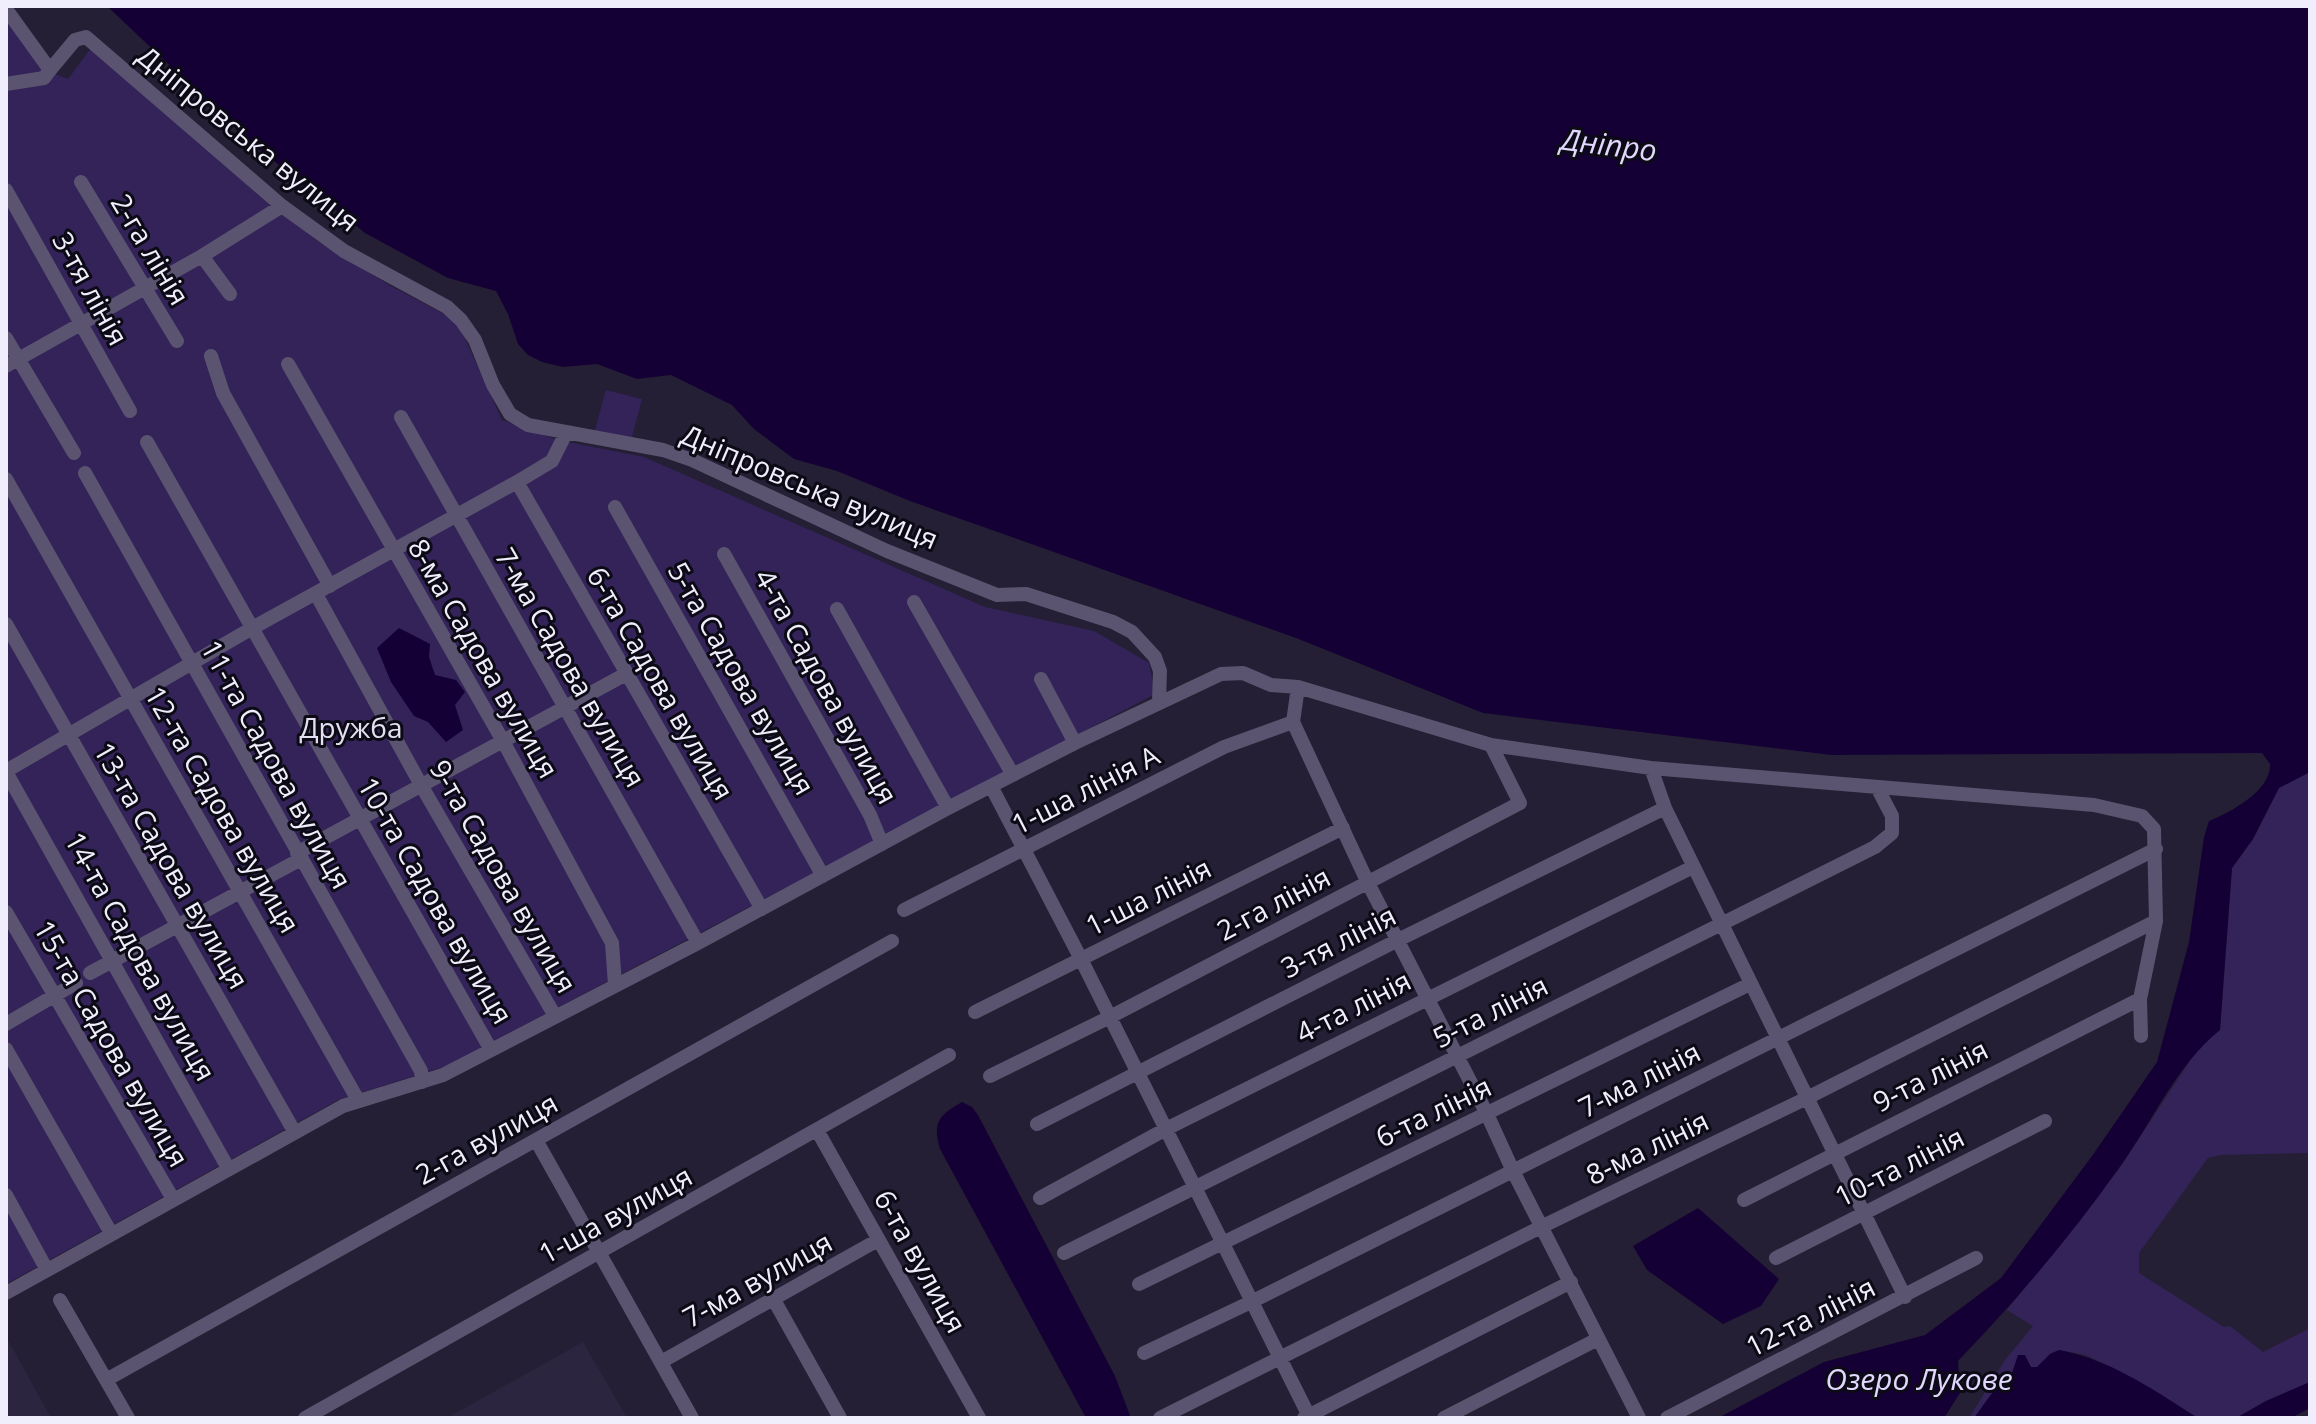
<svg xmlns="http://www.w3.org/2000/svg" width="2316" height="1424" viewBox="0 0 2316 1424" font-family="'Open Sans',sans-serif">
<rect width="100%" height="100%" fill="#241f34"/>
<!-- built -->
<path fill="#2b2540" d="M6,1337L17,1356L51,1418H6Z
M583,1342L627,1418H447Z"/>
<!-- green -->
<path fill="#332359" d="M6,13L42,69L68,79L91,48L317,241L391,286L457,321L502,420L558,440L644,457L985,607L1094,631L1149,663L1155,694L446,1066L338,1100L6,1284Z
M606,390L642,399L631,441L594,433Z
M2310,772V1153L2221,1155L2208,1158L2139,1253V1273L2224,1327L2230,1326L2263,1352L2310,1328V1382L2266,1401L2236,1418H2198L2149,1387L2086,1355L2059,1350L2050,1354L2037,1367L2003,1378L1974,1418H1969L2005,1360L2033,1326L2007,1310L2119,1169L2199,1047L2220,1030L2232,868L2253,839L2279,788Z"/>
<!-- water -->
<path fill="#150035" d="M107,6H2310V772L2279,788L2253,839L2232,868L2220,1030C2176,1065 2152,1123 2119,1168C2071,1236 2016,1301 1958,1361L1960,1393L1944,1418H1718L1824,1362L1925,1335L2001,1278L2092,1156L2157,1062L2189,942L2204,837L2209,821C2231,812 2271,791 2270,764L2262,753L1831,755L1483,713L1296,638L910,501L837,471L794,459L754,429L732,405L671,375L637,379L597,364L563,367L542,362L528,355L518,344L508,314L496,291L448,278L365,233L255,146Z
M399,628L430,644L429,657L435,675L456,680L465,692L455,705L463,730L446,742L428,722L414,716L391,682L377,648Z
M962,1102L972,1107L978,1115L1115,1376L1131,1418H1086L940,1149C932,1122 939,1115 962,1102Z
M1698,1208L1779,1279L1761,1306L1723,1324L1647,1270L1633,1246Z
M2059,1350C2110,1359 2155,1391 2198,1418H1974L2003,1378L2011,1376L2018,1355H2025L2031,1367H2037L2050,1354Z
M2310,1382V1408L2291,1418H2236L2266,1401Z"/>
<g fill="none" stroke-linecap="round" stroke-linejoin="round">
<!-- minor -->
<path stroke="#5a5470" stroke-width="14" d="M6,9L50,70L75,40L86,37L282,206L344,251L447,307L461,320L475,340L493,385L510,414L528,425L663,450L692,460L887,551L997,595L1026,594L1113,622L1132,632L1155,657L1160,671L1159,702
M6,84L44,78L50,70
M81,182L177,341
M6,190L130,411
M202,256L230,294
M6,338L74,453
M211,356L223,393L330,586
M288,364L503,741L612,943L615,985
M6,366L202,256L282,206
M401,417L698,943
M147,442L491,1050
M85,473L421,1071L422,1082
M6,479L358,1100
M517,482L762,909
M615,507L823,876
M724,554L870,815L882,844
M316,594L421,785L555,1016
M914,602L1013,775
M837,609L948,808
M6,624L294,1131
M1041,679L1075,743
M1298,687L1293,722L1368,883L1487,1114L1513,1171L1639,1418
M1651,768L1665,808L1905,1297
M6,771L254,627L517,482L552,461L566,433
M6,772L228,1168
M991,786L1081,959L1310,1418
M904,910L1224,747L1293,722
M6,912L173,1199
M90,973L301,859L297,853L626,674
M975,1012L1343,828
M6,1024L76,983
M6,1049L111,1233
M990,1076L1110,1017L1520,803L1491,745
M1037,1124L1398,940L1665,808
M817,1130L979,1418
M536,1140L692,1418
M6,1195L47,1270
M1040,1198L1166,1129L1693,867
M1744,1200L2140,999
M1064,1253L1875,847L1892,833V816L1877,787
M1776,1258L2045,1121
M1139,1284L1750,984
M6,1293L343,1106L443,1075L698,943L948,808L1075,743L1221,674L1243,673L1271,685L1298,687L1491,745L1651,768L2094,805L2142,816L2154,829L2156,921L2140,999L2141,1036
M60,1300L128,1418
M774,1300L840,1418
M1144,1353L1251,1302L2156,849
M661,1362L878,1240
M106,1380L892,941
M305,1418L949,1055
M1160,1418L1543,1226L1807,1098L2156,921
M1304,1418L1571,1282
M1444,1418L1598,1339
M1667,1418L1976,1258"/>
</g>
<g text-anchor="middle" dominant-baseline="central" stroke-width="6" stroke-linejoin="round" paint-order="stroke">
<!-- street labels -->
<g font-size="28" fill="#f0eefd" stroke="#0c0a14">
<text transform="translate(249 138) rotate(39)">Дніпровська вулиця</text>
<text transform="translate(151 249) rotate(59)">2-га лінія</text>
<text transform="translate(91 288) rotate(61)">3-тя лінія</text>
<text transform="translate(810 486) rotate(23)">Дніпровська вулиця</text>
<text transform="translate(484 658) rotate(60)">8-ма Садова вулиця</text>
<text transform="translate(571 667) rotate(60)">7-ма Садова вулиця</text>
<text transform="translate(742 678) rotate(60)">5-та Садова вулиця</text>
<text transform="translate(661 683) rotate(60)">6-та Садова вулиця</text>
<text transform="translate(827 686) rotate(61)">4-та Садова вулиця</text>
<text transform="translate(277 764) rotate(61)">11-та Садова вулиця</text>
<text transform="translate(1085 789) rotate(-27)">1-ша лінія А</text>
<text transform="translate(223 809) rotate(60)">12-та Садова вулиця</text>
<text transform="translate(172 865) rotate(60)">13-та Садова вулиця</text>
<text transform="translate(504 876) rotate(60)">9-та Садова вулиця</text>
<text transform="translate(1148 896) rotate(-27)">1-ша лінія</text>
<text transform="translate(436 900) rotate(60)">10-та Садова вулиця</text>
<text transform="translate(1273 903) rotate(-28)">2-га лінія</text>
<text transform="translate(1338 941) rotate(-27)">3-тя лінія</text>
<text transform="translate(141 956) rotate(61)">14-та Садова вулиця</text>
<text transform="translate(1353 1006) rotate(-27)">4-та лінія</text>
<text transform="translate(1490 1011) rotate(-27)">5-та лінія</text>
<text transform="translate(112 1043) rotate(60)">15-та Садова вулиця</text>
<text transform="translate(1930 1075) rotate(-27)">9-та лінія</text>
<text transform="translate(1639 1079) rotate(-27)">7-ма лінія</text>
<text transform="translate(1433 1111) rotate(-26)">6-та лінія</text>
<text transform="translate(486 1138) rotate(-29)">2-га вулиця</text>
<text transform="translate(1647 1147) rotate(-26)">8-ма лінія</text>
<text transform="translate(1899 1166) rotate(-27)">10-та лінія</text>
<text transform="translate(615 1214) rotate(-29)">1-ша вулиця</text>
<text transform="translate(921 1261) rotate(61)">6-та вулиця</text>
<text transform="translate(757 1279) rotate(-29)">7-ма вулиця</text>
<text transform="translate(1810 1316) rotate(-27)">12-та лінія</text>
</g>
<!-- park labels -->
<g font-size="28" fill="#e2dff2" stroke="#0c0a14">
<text x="351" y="727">Дружба</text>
</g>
<!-- water labels -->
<g font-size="30" font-style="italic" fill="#e0d8ff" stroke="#0c0a14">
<text transform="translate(1609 144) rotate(7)">Дніпро</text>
<text x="1919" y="1378">Озеро Лукове</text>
</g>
</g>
<!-- border -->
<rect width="2316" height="1424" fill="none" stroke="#f0eefd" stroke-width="16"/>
</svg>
